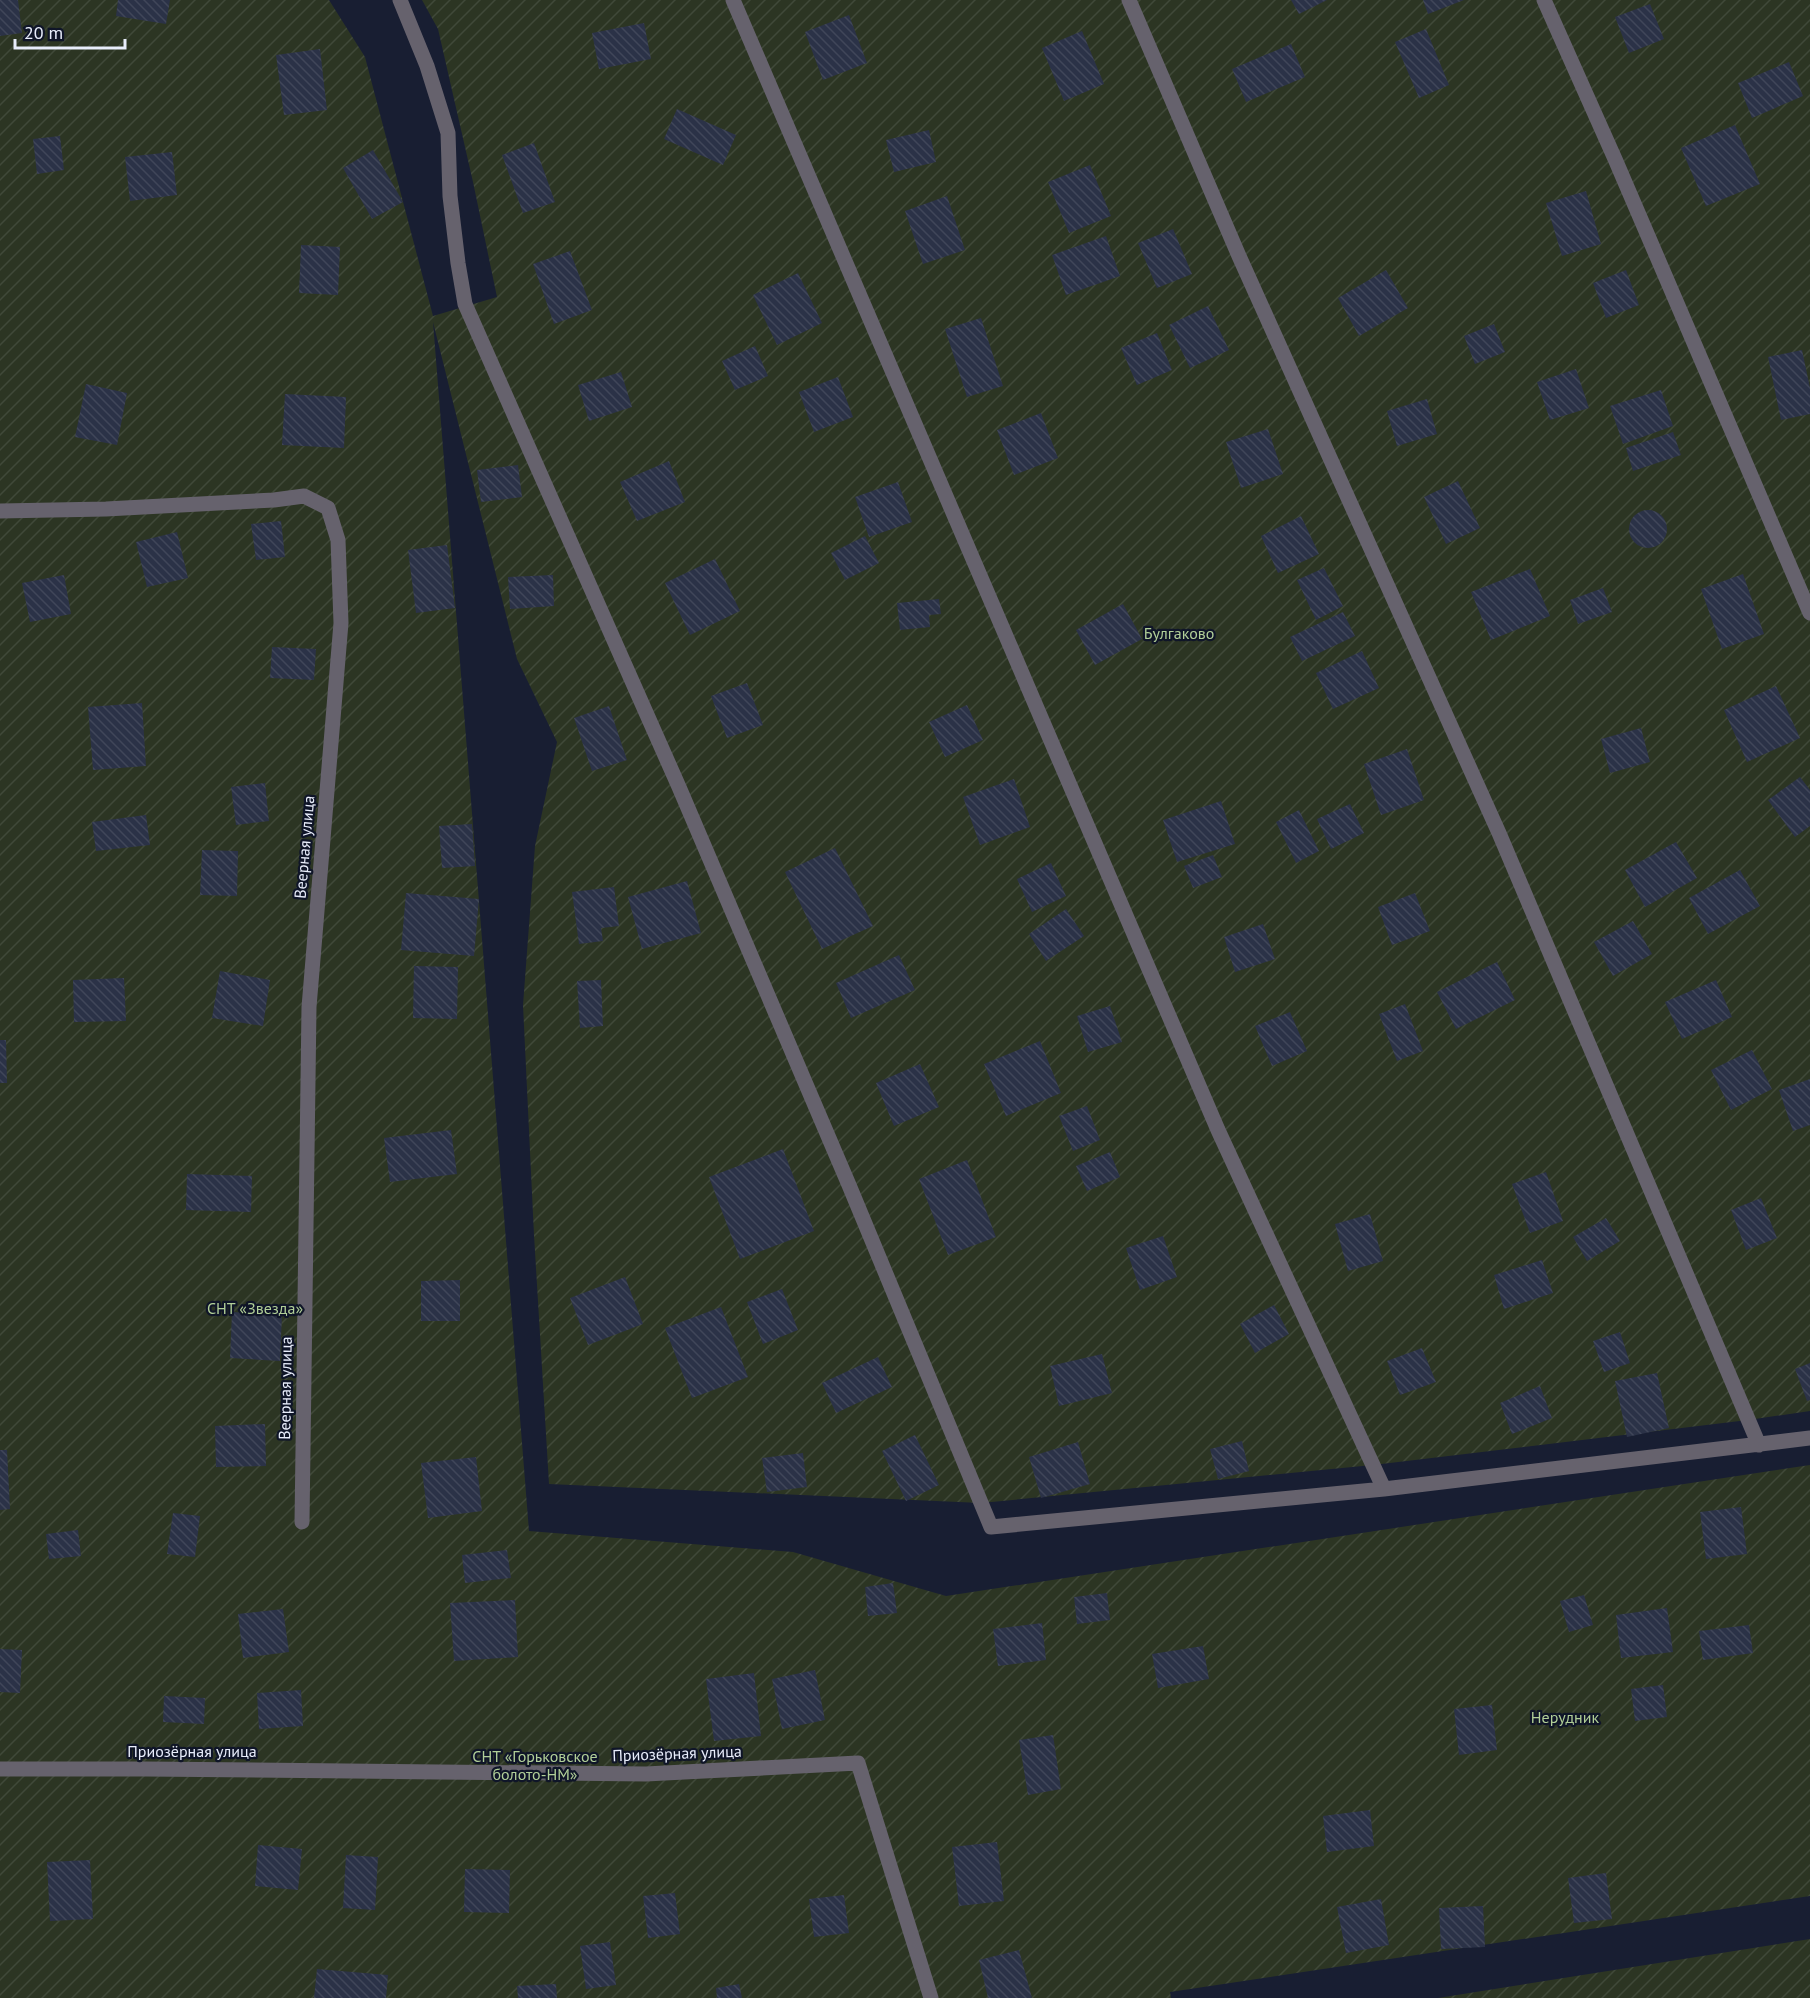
<svg xmlns="http://www.w3.org/2000/svg" width="1810" height="1998" viewBox="0 0 1810 1998" font-family="'PT Sans',sans-serif">
<defs>
<pattern id="garden-furrows" width="10" height="10" patternUnits="userSpaceOnUse" patternTransform="scale(1.5)"><rect width="10" height="10" fill="#2c3523"/><path d="M-1 1l2-2M0 10L10 0M9 11l2-2" fill="none" stroke="#404939"/></pattern>
<pattern id="building-back-hatch" width="6" height="6" patternUnits="userSpaceOnUse" patternTransform="scale(1.5)"><rect width="6" height="6" fill="#2b3247"/><path d="M-1 5l2 2M0 0l6 6M5-1l2 2" fill="none" stroke="#404659"/></pattern>
</defs>
<rect width="100%" height="100%" fill="#181e32"/>
<!-- garden -->
<path fill="url(#garden-furrows)" d="M0,0H329L365,57L433,316L497,297L473,182L438,29L422,0H1810V1411L1748,1420L1373,1465L981,1503L549,1484L534,1235L523,1005L535,846L557,742L517,659L433,322L529,1531L793,1552L946,1596L1810,1465V1896L1170,1992L1171,1998H0Z
M1810,1939V1998H1438Z"/>
<!-- building -->
<path fill="url(#building-back-hatch)" d="M0,0H18L22,33L0,36Z
M118,0H170L166,24L116,16Z
M1291,0H1327L1299,14Z
M1423,0H1464L1428,14Z
M1650,4L1664,39L1629,53L1615,17Z
M849,15L867,63L823,80L805,32Z
M644,23L651,59L599,69L592,33Z
M1426,29L1449,85L1419,98L1395,42Z
M1082,31L1104,84L1064,101L1042,48Z
M1291,44L1305,77L1246,102L1232,69Z
M320,49L327,110L284,115L276,55Z
M1789,62L1803,96L1752,118L1738,83Z
M677,109L736,135L723,165L664,139Z
M1735,125L1760,184L1706,206L1681,148Z
M929,130L936,162L894,172L886,140Z
M60,136L64,170L37,174L33,139Z
M534,143L555,202L523,213L502,155Z
M373,150L403,202L372,219L343,168Z
M172,152L177,195L130,201L125,157Z
M1090,165L1111,216L1069,233L1048,182Z
M1586,191L1601,244L1562,256L1546,203Z
M947,196L965,250L923,264L905,211Z
M1173,229L1192,274L1157,288L1138,243Z
M1106,236L1120,276L1066,295L1052,255Z
M301,245L340,247L338,295L299,293Z
M570,251L592,310L554,324L533,264Z
M1386,270L1408,308L1359,336L1338,298Z
M1626,270L1639,305L1606,318L1593,283Z
M798,273L822,323L777,345L753,295Z
M1208,306L1229,350L1190,368L1169,325Z
M981,318L1003,386L967,397L945,329Z
M1494,324L1505,352L1475,364L1464,336Z
M1157,333L1172,370L1137,385L1121,348Z
M755,346L768,376L735,390L722,361Z
M1802,350L1810,388V414L1781,420L1768,357Z
M1576,369L1589,408L1550,420L1537,382Z
M621,372L632,407L589,421L578,385Z
M838,377L853,417L814,432L799,392Z
M86,384L127,393L117,445L75,437Z
M1661,390L1673,426L1623,444L1610,406Z
M285,394L346,397L344,448L282,445Z
M1427,399L1437,434L1397,446L1387,411Z
M1041,413L1058,458L1014,475L997,430Z
M1268,429L1283,474L1241,488L1226,442Z
M1673,432L1681,455L1633,471L1626,448Z
M669,461L685,502L637,521L620,482Z
M518,465L522,497L481,502L477,470Z
M1458,481L1480,528L1446,544L1424,497Z
M898,482L912,522L869,537L855,497Z
M1629 529a19 19 0 1 1 38 0a19 19 0 1 1-38 0Z
M1301,516L1319,554L1278,573L1261,536Z
M281,521L285,557L256,560L251,524Z
M177,532L188,578L147,587L136,542Z
M865,536L879,563L845,580L831,553Z
M447,545L455,608L416,613L408,550Z
M715,559L740,611L690,635L665,583Z
M1324,568L1343,606L1316,620L1297,580Z
M1530,569L1550,616L1491,640L1471,592Z
M1743,574L1764,634L1722,649L1701,589Z
M64,575L71,614L30,622L22,583Z
M553,575L554,606L510,609L508,577Z
M1603,588L1612,612L1578,624L1570,600Z
M939,599L941,614L929,615L930,627L900,630L897,603Z
M1123,604L1142,639L1095,665L1076,630Z
M1343,612L1355,636L1302,661L1290,637Z
M272,647L316,649L314,680L270,678Z
M1362,651L1379,688L1333,709L1316,673Z
M747,683L763,725L727,738L711,696Z
M1776,686L1800,738L1747,762L1724,710Z
M142,703L146,766L93,770L88,707Z
M967,705L983,740L945,757L929,722Z
M609,706L627,760L592,771L574,718Z
M1641,728L1650,762L1610,773L1601,739Z
M1407,749L1424,800L1381,815L1364,764Z
M1800,777L1810,790V826L1795,837L1768,800Z
M1014,779L1030,827L980,845L963,797Z
M265,783L269,821L236,825L231,787Z
M1221,801L1235,844L1177,862L1163,820Z
M1350,804L1364,833L1331,849L1317,819Z
M1299,810L1319,851L1296,863L1276,822Z
M146,815L150,845L96,851L92,822Z
M472,824L475,866L442,868L439,826Z
M1676,842L1697,878L1645,907L1625,870Z
M835,848L873,926L822,949L785,872Z
M202,850L238,851L237,896L200,895Z
M1213,855L1222,877L1193,888L1184,866Z
M1051,863L1066,896L1032,912L1017,879Z
M1740,870L1760,906L1708,934L1689,898Z
M687,881L701,933L642,949L628,897Z
M614,887L619,926L601,928L603,941L579,944L572,892Z
M406,893L479,899L474,956L401,950Z
M1415,893L1430,931L1392,945L1378,907Z
M1066,909L1084,936L1046,961L1029,934Z
M1633,921L1652,954L1613,976L1594,942Z
M1263,924L1275,959L1235,972L1224,937Z
M899,955L915,990L851,1018L836,983Z
M1497,962L1515,1000L1456,1029L1437,992Z
M414,966L458,967L457,1019L413,1018Z
M220,971L270,980L263,1026L212,1018Z
M124,978L126,1021L74,1022L73,980Z
M601,980L603,1026L580,1028L577,981Z
M1716,980L1732,1017L1682,1039L1665,1002Z
M1405,1004L1423,1051L1397,1061L1379,1014Z
M1110,1006L1122,1042L1088,1052L1077,1016Z
M1290,1012L1307,1051L1272,1066L1255,1026Z
M0,1040H6L7,1083H0Z
M1040,1041L1061,1093L1006,1116L984,1064Z
M1752,1050L1772,1089L1731,1110L1711,1070Z
M920,1064L939,1107L894,1126L876,1083Z
M1810,1079V1125L1793,1131L1779,1090Z
M1087,1106L1100,1140L1073,1151L1059,1116Z
M451,1130L457,1174L390,1182L384,1138Z
M783,1149L814,1231L740,1259L709,1177Z
M1110,1152L1120,1177L1087,1191L1076,1166Z
M967,1160L996,1237L948,1255L919,1179Z
M1546,1172L1563,1221L1530,1233L1512,1184Z
M187,1174L252,1176L251,1212L186,1210Z
M1761,1198L1777,1238L1746,1250L1731,1210Z
M1370,1214L1383,1261L1348,1271L1335,1224Z
M1606,1218L1620,1241L1587,1261L1573,1237Z
M1163,1236L1177,1277L1140,1290L1126,1248Z
M1542,1260L1553,1293L1504,1309L1494,1275Z
M625,1277L643,1324L588,1345L570,1298Z
M460,1280V1321H421V1281Z
M782,1289L798,1330L763,1344L747,1302Z
M1274,1305L1289,1334L1255,1353L1240,1324Z
M721,1307L748,1377L692,1398L665,1328Z
M232,1312L282,1314L280,1361L230,1358Z
M1620,1332L1630,1363L1604,1372L1593,1341Z
M1422,1348L1436,1382L1400,1395L1387,1361Z
M1102,1354L1112,1393L1059,1406L1050,1366Z
M878,1357L892,1387L836,1413L822,1383Z
M1810,1363V1400L1807,1401L1795,1369Z
M1657,1373L1669,1428L1627,1437L1615,1381Z
M1540,1386L1552,1418L1512,1434L1500,1403Z
M265,1424L266,1466L216,1467L215,1426Z
M915,1435L939,1485L906,1501L882,1451Z
M1242,1441L1249,1471L1218,1479L1210,1449Z
M1078,1442L1090,1484L1041,1498L1029,1457Z
M0,1450H7L10,1509L0,1510Z
M803,1453L807,1487L767,1492L762,1458Z
M476,1457L482,1511L428,1518L421,1463Z
M1741,1507L1747,1554L1706,1559L1700,1512Z
M173,1513L200,1516L195,1557L167,1554Z
M78,1530L81,1556L49,1559L46,1534Z
M507,1550L511,1578L465,1583L462,1555Z
M893,1583L897,1613L868,1616L865,1587Z
M1107,1593L1110,1620L1077,1624L1074,1597Z
M1584,1595L1593,1625L1569,1632L1560,1601Z
M515,1600L518,1657L454,1661L450,1603Z
M1667,1608L1673,1652L1621,1658L1616,1615Z
M283,1609L289,1652L243,1658L238,1614Z
M1042,1623L1046,1660L998,1666L993,1629Z
M1749,1625L1753,1653L1703,1660L1699,1631Z
M1203,1646L1209,1679L1158,1688L1152,1654Z
M0,1649L22,1650L20,1693L0,1692Z
M815,1670L825,1720L782,1729L772,1679Z
M754,1673L761,1736L714,1741L706,1679Z
M1663,1685L1667,1717L1635,1721L1631,1689Z
M301,1690L303,1726L259,1729L257,1693Z
M164,1696L205,1698L204,1724L163,1722Z
M1492,1705L1497,1750L1459,1755L1454,1709Z
M1053,1735L1061,1789L1028,1795L1019,1740Z
M1370,1810L1374,1846L1327,1852L1323,1816Z
M997,1842L1004,1901L959,1906L952,1847Z
M258,1845L302,1849L298,1890L255,1886Z
M346,1855L378,1857L375,1910L343,1908Z
M90,1860L93,1919L50,1921L47,1862Z
M465,1869L510,1870L509,1913L464,1912Z
M1606,1873L1612,1919L1574,1923L1568,1878Z
M675,1893L680,1934L648,1938L643,1896Z
M844,1895L849,1933L814,1937L809,1899Z
M1381,1899L1389,1945L1346,1953L1337,1907Z
M1483,1906L1485,1947L1441,1949L1439,1908Z
M610,1942L616,1985L586,1989L580,1946Z
M1019,1950L1032,1998H988L979,1960Z
M317,1969L388,1975L386,1998H314Z
M556,1984L557,1998H518L517,1986Z
M739,1984L742,1998H717L716,1988Z"/>
<g fill="none" stroke-linecap="round" stroke-linejoin="round">
<!-- minor -->
<path stroke="#66626d" stroke-width="15" d="M400,0L427,66L448,133L450,196L458,263L465,304L679,787L849,1185L991,1527L1384,1489L1810,1438
M733,0L1218,1130L1384,1489
M1129,0L1239,256L1499,833L1759,1445
M1544,0L1615,159L1810,613
M0,511L106,509L274,500L304,496L328,508L338,540L341,623L309,1007L302,1522
M0,1769H145L646,1774L858,1763L931,1998"/>
</g>
<g text-anchor="middle" dominant-baseline="central" stroke-width="4.5" stroke-linejoin="round" paint-order="stroke">
<!-- park labels -->
<g font-size="16" fill="#b1cf98" stroke="#0f1528">
<text x="1179" y="633">Булгаково</text>
<text x="255" y="1308">СНТ «Звезда»</text>
<text x="1565" y="1717">Нерудник</text>
<text x="535" y="1756">СНТ «Горьковское<tspan x="535" dy="18">болото-НМ»</tspan></text>
</g>
<!-- street labels -->
<g font-size="16" fill="#e8edfb" stroke="#0f1528">
<text transform="translate(304 847) rotate(-85)">Веерная улица</text>
<text transform="translate(285 1388) rotate(-89)">Веерная улица</text>
<text x="192" y="1751">Приозёрная улица</text>
<text transform="translate(677 1753) rotate(-2)">Приозёрная улица</text>
</g>
</g>
<!-- scale -->
<path d="M15 39v9h110v-9" fill="none" stroke="#e8edfb" stroke-width="3"/>
<text x="24" y="39" font-size="18" fill="#e8edfb" stroke="#0f1528" stroke-width="4.5" paint-order="stroke">20 m</text>
</svg>
